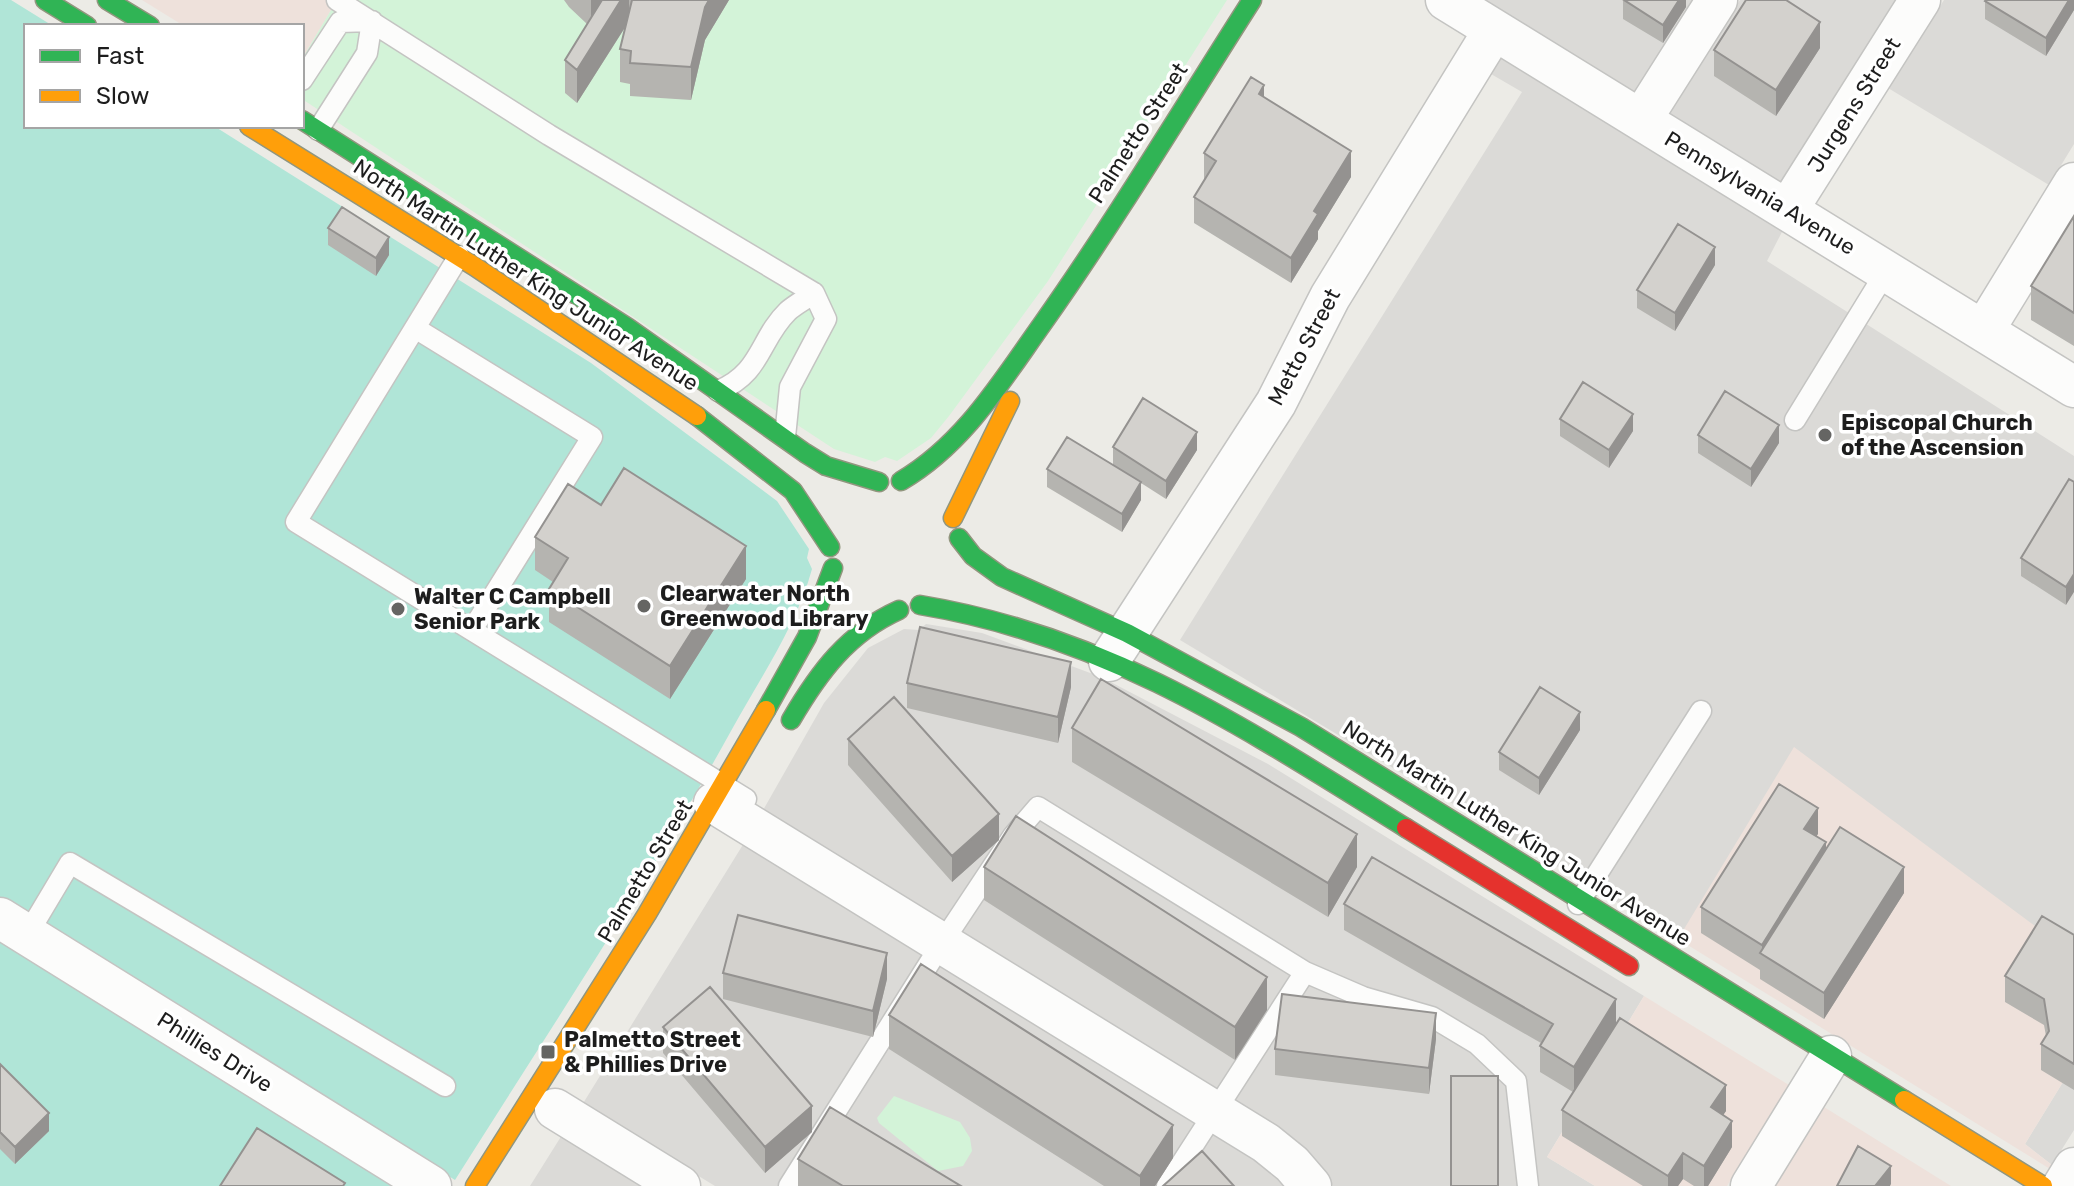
<svg xmlns="http://www.w3.org/2000/svg" width="2074" height="1186" viewBox="0 0 2074 1186" font-family="Rubik,sans-serif">
<rect width="100%" height="100%" fill="#ecebe6"/>
<!-- residential -->
<path fill="#dbdad7" d="M1480,0H1693L1634,94Z
M1740,0H1896L1780,184L1668,115Z
M1944,0H2074V144L2049,185L1888,88Z
M1502,56L1784,228L1767,261L2074,456V955L1678,939L1180,640L1522,92L1491,74Z
M926,624L982,633L1101,677L1268,764L1644,996L1547,1157L1595,1186H1333L1307,1153L762,812L824,703L868,648L904,629L919,630Z
M744,843L1255,1157L1287,1186H715L582,1105Z
M2074,1064V1130L2052,1165L2025,1144Z
M562,1135L646,1186H530Z"/>
<!-- commercial -->
<path fill="#eee1db" d="M142,0H337L302,59V26H184Z
M1794,747L2074,955V1064L2025,1144L2052,1165L2050,1169L1678,939Z
M1644,996L1789,1085L1727,1186H1595L1547,1157Z
M1824,1107L1951,1186H1775Z"/>
<!-- park -->
<path fill="#d3f3d8" d="M337,0H1227L1048,281L949,416L931,438L897,461L885,457L875,462L834,449L302,99V59Z
M894,1096L960,1122L970,1138L972,1151L963,1166L938,1171L879,1123L877,1118Z"/>
<!-- pitch -->
<path fill="#b0e5d7" d="M0,0H11L53,26H26V126H214L591,363L777,501L809,549L807,558L812,569C797,625 759,680 731,731C646,885 549,1031 455,1180L0,897Z
M0,939L397,1186H0Z"/>
<g fill="none" stroke-linecap="round" stroke-linejoin="round">
<defs>
<path id="lane" d="M337,0L549,135L814,293L826,319L790,387L785,437
M302,80L340,22L372,21L367,53L318,130
M459,256L296,522L746,799
M415,328L592,437L472,630
M718,391C762,373 759,339 788,311C796,304 806,299 814,293
M1795,420L1887,270
M1578,904L1701,711
M27,935L70,863L445,1086
M789,1186L942,943L1013,836L1038,807L1305,972L1363,997L1432,1017L1477,1044L1516,1081L1528,1186
M1167,1186L1305,972"/>
<path id="street" d="M1446,0L2074,387
M1641,120L1717,0
M1788,209L1920,0
M1984,330L2074,183
M1109,661L1276,403L1330,297L1494,30
M714,803L1266,1143L1292,1164L1311,1186
M0,918L431,1186
M555,1109L680,1186
M1751,1186L1831,1056
M2063,1186L2074,1168"/>
<path id="fast" d="M45,0L87,26
M107,0L150,26
M302,120L627,327L805,453L826,466L879,482
M697,416L793,491L830,547
M901,481C964,444 1001,382 1043,323C1117,218 1183,108 1252,0
M959,538L973,556L1002,577L1127,633L1301,727L1904,1100
M920,605C1108,636 1248,730 1406,828
M766,710L807,637L833,568
M791,720C819,672 848,633 899,610"/>
<path id="slow" d="M249,126L474,266L697,416
M953,518L1010,401
M1904,1100L2043,1186
M475,1186L647,914L766,710"/>
<path id="jam" d="M1406,828L1629,966"/>
</defs>
<!-- lane casing -->
<use href="#lane" stroke="#c4c4c2" stroke-width="23"/>
<!-- street casing -->
<use href="#street" stroke="#c4c4c2" stroke-width="43"/>
<!-- fast casing -->
<use href="#fast" stroke="#91967e" stroke-width="21"/>
<!-- slow casing -->
<use href="#slow" stroke="#91967e" stroke-width="21"/>
<!-- jam casing -->
<use href="#jam" stroke="#91967e" stroke-width="21"/>
<!-- lane -->
<use href="#lane" stroke="#fcfcfb" stroke-width="20"/>
<!-- street -->
<use href="#street" stroke="#fcfcfb" stroke-width="40"/>
<!-- fast -->
<use href="#fast" stroke="#30b455" stroke-width="18"/>
<!-- slow -->
<use href="#slow" stroke="#ff9f0a" stroke-width="18"/>
<!-- jam -->
<use href="#jam" stroke="#e5322d" stroke-width="18"/>
</g>
<!-- wall -->
<path fill="#b5b4b0" d="M564,0H729L705,40L691,100L630,96V84L620,82V49L626,26L577,103L565,93V60L587,24L569,7Z
M1686,0V7L1663,43L1623,19V1Z
M2074,0V10L2046,56L1985,19V1Z
M1820,48L1776,116L1714,76V50Z
M1264,98L1351,177L1318,231V239L1291,283L1194,223V197L1204,180V153Z
M2074,216V346L2031,320V286Z
M328,228L389,255L376,276L328,245Z
M1715,265L1675,331L1637,308V290Z
M1560,419L1633,431L1609,468L1560,436Z
M1698,435L1779,443L1751,487L1698,453Z
M1113,447L1197,450L1166,499L1141,483V500L1122,532L1047,487V469L1113,465Z
M2069,479L2066,605L2021,576V558Z
M601,505L746,579L670,699L549,622V589L553,582L535,570V537Z
M907,683L1071,687L1058,743L907,708Z
M1072,728L1357,867L1328,917L1072,762Z
M1580,730L1539,795L1499,770V752Z
M848,739L999,840L952,882L848,765Z
M1818,834L1816,836L1826,850L1904,893L1824,1019L1760,979V970L1701,933V907Z
M984,867L1267,1010L1235,1060L984,900Z
M1344,904L1616,1025L1726,1111L1723,1115L1732,1147L1708,1186H1694L1683,1179L1678,1186H1643L1562,1136V1110L1573,1092L1540,1072V1046L1541,1043L1344,930Z
M2074,935V1090L2041,1070V1044L2046,1036L2044,1025L2005,1002V976Z
M723,973L887,979L873,1037L723,999Z
M889,1015L1173,1158L1155,1186H1104L889,1049Z
M663,1027L812,1132L765,1173L663,1053Z
M1436,1039L1429,1094L1275,1075V1049Z
M0,1064L49,1131L15,1164L0,1149Z
M798,1159L961,1186H798Z"/>
<!-- shaded-wall -->
<path fill="#949290" d="M591,0H609L591,27Z
M621,0H629V21L577,103V70Z
M709,0H729L705,40L691,100V67L705,7Z
M1679,0H1686V7L1663,43V25Z
M2069,0H2074V10L2046,56V38Z
M1820,22V48L1776,116V90Z
M1264,85V111L1259,94Z
M1351,151V177L1318,231V239L1291,283V258L1314,211Z
M389,237V255L376,276V258Z
M1715,247V265L1675,331V313Z
M1633,414V431L1609,468V450Z
M1779,425V443L1751,487V469Z
M1197,432V450L1166,499V481Z
M1141,482V500L1122,532V514Z
M746,546V579L670,699V666Z
M2074,574V592L2066,605V587Z
M1071,662V687L1058,743V717Z
M1580,712V730L1539,795V778Z
M1818,808V834L1804,855V829Z
M999,814V840L952,882V856Z
M1357,834V867L1328,917V883Z
M1826,842V868L1762,954V945Z
M1904,867V893L1824,1019V993Z
M887,953V979L873,1037V1011Z
M1267,977V1010L1235,1060V1027Z
M1616,999V1025L1574,1093V1067Z
M1436,1013V1039L1429,1094V1068Z
M1726,1085V1111L1711,1133V1107Z
M812,1106V1132L765,1173V1147Z
M49,1113V1131L15,1164V1147Z
M1732,1121V1147L1708,1186H1704V1166Z
M1173,1125V1158L1155,1186H1140V1176Z
M1683,1153V1179L1678,1186H1668V1176Z
M1891,1166V1184L1890,1186H1875Z"/>
<!-- building -->
<path fill="#d3d1cd" stroke="#949290" stroke-width="2" d="M602,0H621L577,70L565,60Z
M632,0H709L705,7L691,67L630,63L631,51L620,49Z
M1624,0H1679L1663,25Z
M1746,0H1786L1820,22L1776,90L1714,50Z
M1986,0H2069L2046,38L1985,1Z
M1251,77L1264,85L1259,94L1351,151L1314,211L1318,214L1291,258L1194,197L1216,161L1204,153Z
M342,207L389,237L376,258L328,228Z
M2074,216V313L2031,286Z
M1678,224L1715,247L1675,313L1637,290Z
M1583,382L1633,414L1609,450L1560,419Z
M1725,391L1779,425L1751,469L1698,435Z
M1143,398L1197,432L1166,481L1113,447Z
M1067,437L1141,482L1122,514L1047,469Z
M624,468L746,546L670,666L549,589L568,558L535,537L568,484L601,505Z
M2069,479L2074,482V574L2066,587L2021,558Z
M920,627L1071,662L1058,717L907,683Z
M1101,679L1357,834L1328,883L1072,728Z
M1540,687L1580,712L1539,778L1499,752Z
M894,697L999,814L952,856L848,739Z
M1779,784L1818,808L1804,829L1826,842L1762,945L1701,907Z
M1016,816L1267,977L1235,1027L984,867Z
M1840,827L1904,867L1824,993L1760,953Z
M1372,857L1616,999L1574,1067L1540,1046L1553,1024L1344,904Z
M738,915L887,953L873,1011L723,973Z
M2042,916L2074,935V1064L2041,1044L2049,1031L2044,999L2005,976Z
M921,964L1173,1125L1140,1176L889,1015Z
M710,987L812,1106L765,1147L663,1027Z
M1282,994L1436,1013L1429,1068L1275,1049Z
M1620,1018L1726,1085L1711,1107L1732,1121L1704,1166L1683,1153L1668,1176L1562,1110Z
M0,1064L49,1113L15,1147L0,1132Z
M1451,1076H1498V1186H1451Z
M830,1107L961,1186H843L798,1159Z
M257,1128L345,1183L343,1186H220Z
M1858,1146L1891,1166L1875,1186H1837Z
M1202,1151L1234,1186H1163Z"/>
<!-- markers -->
<g fill="#656563" stroke="#fff" stroke-width="3">
<circle cx="1825" cy="435" r="8"/>
<circle cx="644" cy="606" r="8"/>
<circle cx="398" cy="609" r="8"/>
<rect x="540" y="1044" width="16" height="16" rx="4"/>
</g>
<g text-anchor="middle" dominant-baseline="central" stroke-width="7" stroke-linejoin="round" paint-order="stroke">
<!-- street labels -->
<g font-size="22" fill="#1d1d1d" stroke="#fff">
<text transform="translate(1854 105) rotate(-58)">Jurgens Street</text>
<text transform="translate(1138 133) rotate(-57)">Palmetto Street</text>
<text transform="translate(1760 193) rotate(31)">Pennsylvania Avenue</text>
<text transform="translate(526 275) rotate(33)">North Martin Luther King Junior Avenue</text>
<text transform="translate(1304 347) rotate(-62)">Metto Street</text>
<text transform="translate(1517 833) rotate(32)">North Martin Luther King Junior Avenue</text>
<text transform="translate(645 871) rotate(-59)">Palmetto Street</text>
<text transform="translate(215 1052) rotate(32)">Phillies Drive</text>
</g>
<!-- poi labels -->
<g font-size="22" font-weight="bold" fill="#1d1d1d" stroke="#fff" text-anchor="start">
<text x="1841" y="422">Episcopal Church<tspan x="1841" dy="25">of the Ascension</tspan></text>
<text x="660" y="593">Clearwater North<tspan x="660" dy="25">Greenwood Library</tspan></text>
<text x="414" y="596">Walter C Campbell<tspan x="414" dy="25">Senior Park</tspan></text>
<text x="564" y="1039">Palmetto Street<tspan x="564" dy="25">&amp; Phillies Drive</tspan></text>
</g>
</g>
<!-- legend -->
<rect x="24" y="24" width="280" height="104" fill="#ffffff" stroke="#a5a5a5" stroke-width="2"/>
<rect x="40" y="50" width="40" height="12" fill="#30b455" stroke="#a5a5a5" stroke-width="2"/>
<text x="96" y="64" font-size="24" fill="#1d1d1d">Fast</text>
<rect x="40" y="90" width="40" height="12" fill="#ff9f0a" stroke="#a5a5a5" stroke-width="2"/>
<text x="96" y="104" font-size="24" fill="#1d1d1d">Slow</text>
</svg>
